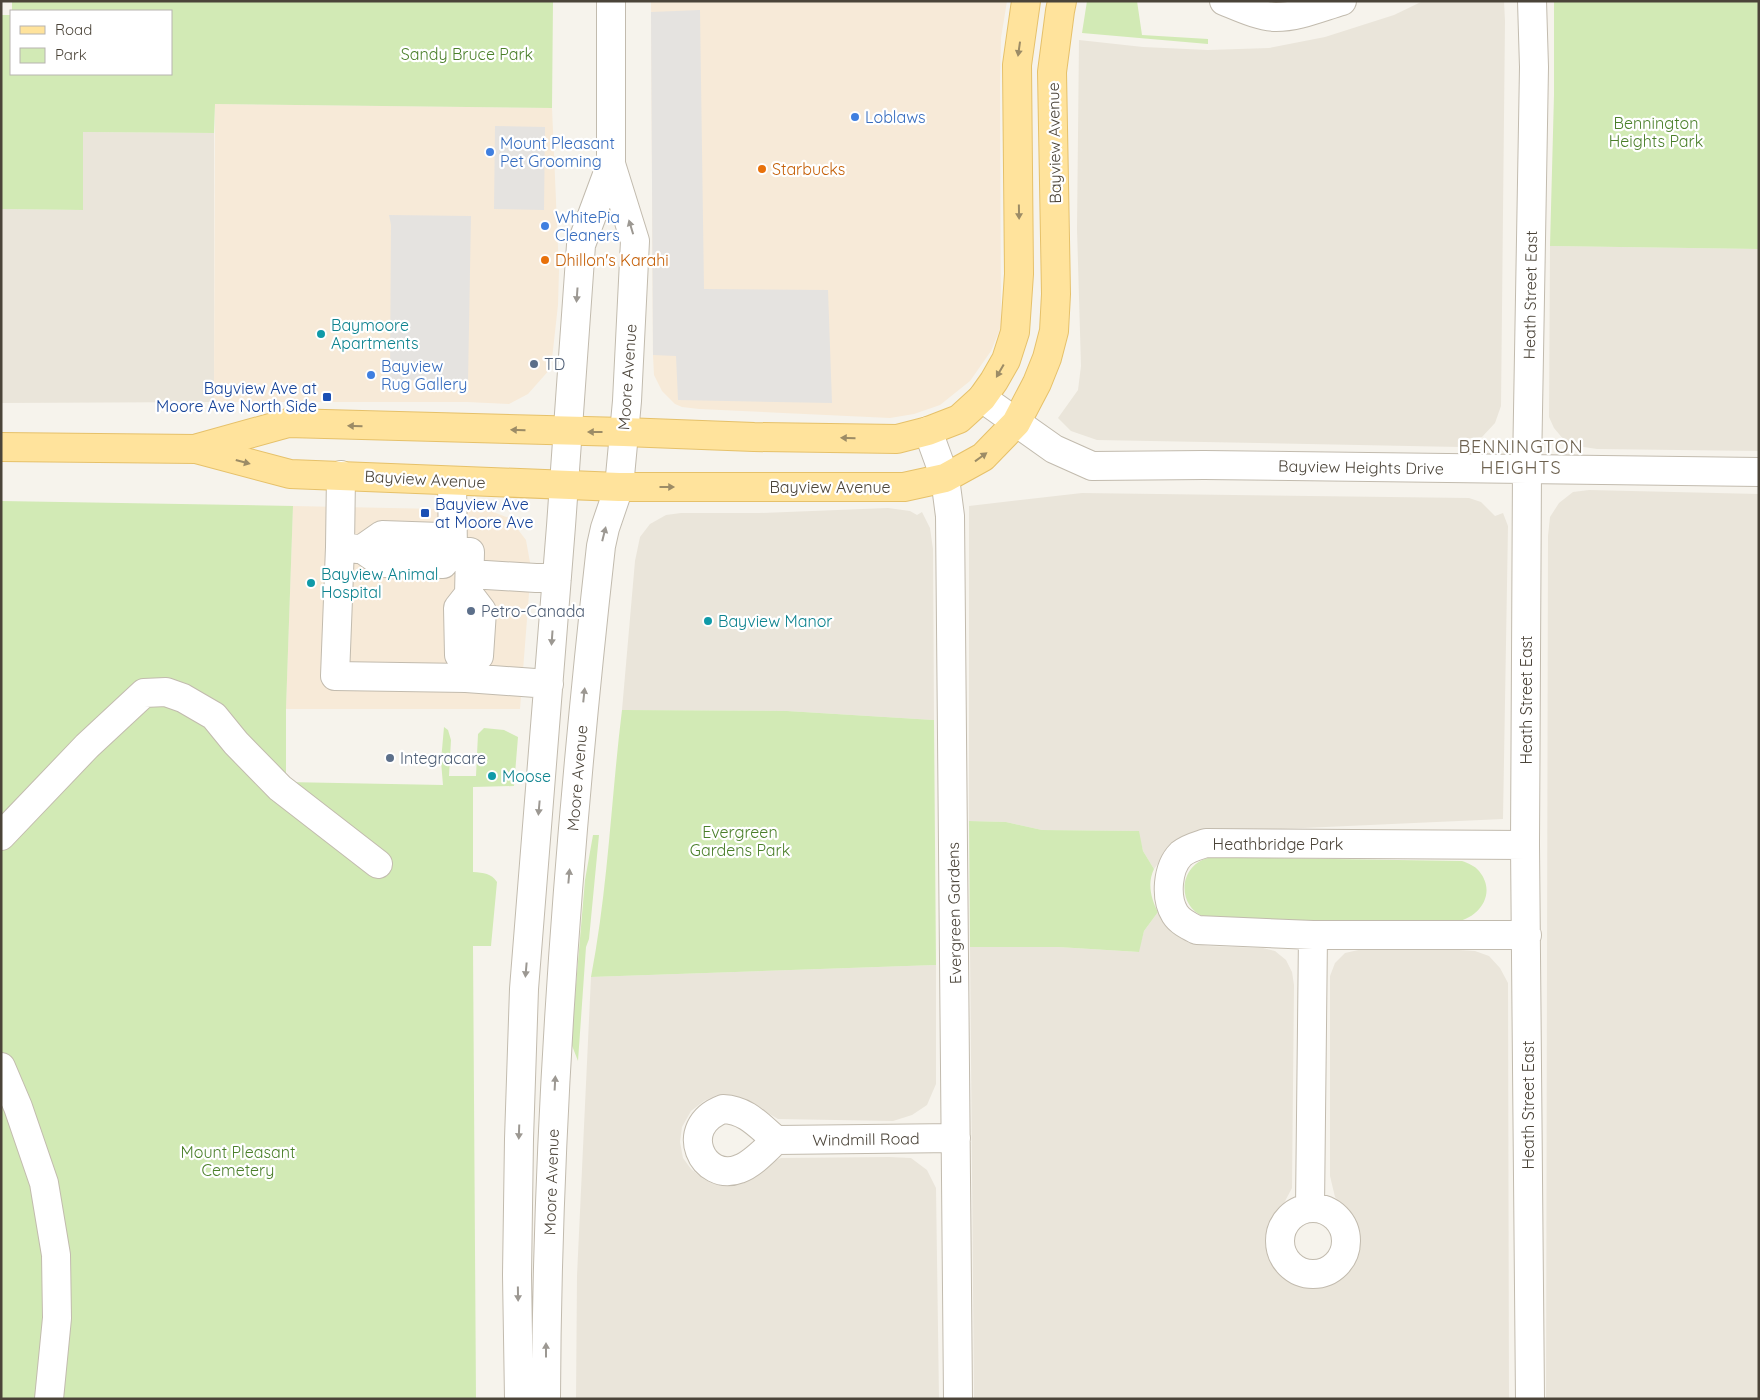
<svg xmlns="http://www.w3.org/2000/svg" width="1760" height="1400" viewBox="0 0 1760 1400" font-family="Quicksand,sans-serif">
<rect width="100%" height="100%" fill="#f6f3ec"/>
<!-- residential -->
<path fill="#eae5da" d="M1423,1H1504L1505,21L1501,406L1495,423L1482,437L1460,439V447L1097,440L1071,431L1058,418L1078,390L1081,366L1077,229L1079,40L1143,47L1208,50L1269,48L1325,37L1394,15Z
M83,132L214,133V402L1,403V209L83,210Z
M1550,246L1759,249V451L1597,449L1577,446L1564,440L1554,428L1549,417Z
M1589,490L1759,494V1399H1546L1548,536L1550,517L1559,503L1573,492Z
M1082,493L1469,498L1481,502L1495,516L1503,513L1508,526L1503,819L1190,833L1172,845L1154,869L1143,851L1138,831L1042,830L1006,822L969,821V506Z
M888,508L910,511L917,515L922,512L930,528L933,549L934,720L787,711L622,710L635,561L640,537L650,524L666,515L681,513H759Z
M1158,912L1171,932L1189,943L1209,946L1263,948L1275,951L1286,960L1292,972L1294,985L1292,1188L1283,1205L1271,1217L1266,1239L1271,1261L1286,1280L1311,1287L1331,1284L1349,1269L1360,1241L1353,1217L1335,1197L1330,1176V976L1335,963L1345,953L1363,949H1444L1475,951L1489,956L1500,968L1508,983L1509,1399H974L970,947H1058L1138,952L1144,931Z
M936,965V1084L927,1105L912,1115L893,1121L778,1119L751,1103L739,1098L717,1095L704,1101L691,1111L682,1127L680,1142L683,1158L691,1169L702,1178L711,1183L723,1185L738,1184L754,1177L772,1162L781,1158L889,1157L911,1158L927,1170L936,1188L939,1399H576L577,1276L591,977Z"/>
<!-- commercial -->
<path fill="#f7ead8" d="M651,1H1007L1001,38L1000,84L1001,327L991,351L970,381L940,405L914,414L890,418L699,409L682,407L675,404L662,391L654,375L653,355Z
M215,104L552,108L559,270L558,305L551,368L528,394L509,404L467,402H214Z
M293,506L488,510L509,518L526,540L531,568L520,709H286Z"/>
<!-- green -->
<path fill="#d2eab5" d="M12,1H553L552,108L215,104L214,133L83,132V210L1,209V15H11V74H171V11H12Z
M1087,1H1137L1142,35L1208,39V44L1082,33Z
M1554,1H1759V249L1550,246L1554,95Z
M1,501L293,506L286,709V782L443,785L441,761L444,727L448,730L451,740L449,776H476L478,734L484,728L504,730L518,737L514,786L473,787V872C484,873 491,873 497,882L491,946H473L476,1399H1Z
M622,710L787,711L934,720L936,965L591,977C608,889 611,799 622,710Z
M969,821L1006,822L1042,830L1139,831L1143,851L1154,869C1147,883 1151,899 1158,912L1144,931L1139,952L1058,947H970Z
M593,835H599L589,939L586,947L578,1061L571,1043L585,880Z
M1213,857L1462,861C1468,863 1475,866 1479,871C1498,894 1478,920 1453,922L1223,920C1217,919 1209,919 1204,917C1174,904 1180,861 1213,857Z"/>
<!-- parking -->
<path fill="#e5e3e0" d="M700,10L704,289L828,290L832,403L678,400L676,356L653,355L651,12Z
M495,126L545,127L544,210L494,209Z
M389,215L471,216L468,382L390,380L391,225Z"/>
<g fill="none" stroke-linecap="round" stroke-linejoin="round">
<defs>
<path id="minor" d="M1224,1C1239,7 1260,17 1276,17C1298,17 1321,7 1342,1
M982,398L1054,449L1092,466L1204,465L1759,472
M928,431L945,478L950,516L958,1399
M341,475L340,547L358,549
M452,481L453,551
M340,547L335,676L466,678L549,684
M453,551L441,537L382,535L362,549L382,563L443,564L453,551L470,552L469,594
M470,574L536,578L557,577
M466,678L468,664L459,655L458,608L469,594L482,611L479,656L468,664
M1,836L87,746L144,693L166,692L183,698L214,716L236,743L280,788L378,864
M1525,845L1206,843C1197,846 1188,848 1181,854C1167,868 1165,898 1175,914C1180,922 1189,926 1197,930L1313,935H1527
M1,1067L18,1107L44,1183L56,1255L57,1318L49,1399
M723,1109C747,1110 759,1126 776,1140C765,1150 753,1164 739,1169C703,1183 676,1127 723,1109Z
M776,1140L956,1138
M1280 1241a33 33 0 1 1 66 0a33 33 0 1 1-66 0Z
M1310,1208L1313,935
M519,1399L517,1275L519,1139L524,989L561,526L581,245L611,164
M546,1399C547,1113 569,830 601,546L605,528L619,487L627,401L635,241L611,164V1
M1530,1399L1525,845L1527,469L1534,67L1532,1"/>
<path id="major" d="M1,447L196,449L290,474L619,487H904L945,478L983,457L1016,423L1037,383L1047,358L1054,331L1056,294L1052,72L1060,11L1062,1
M198,448L288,423L624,432L754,437L897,439L928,431L959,419L982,398L994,381L1006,360L1015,332L1019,274L1017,65L1026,1"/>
</defs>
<!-- minor casing -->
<use href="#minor" stroke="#c2bbae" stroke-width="30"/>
<!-- major casing -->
<use href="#major" stroke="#e6c16a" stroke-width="30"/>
<!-- minor -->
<use href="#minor" stroke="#fff" stroke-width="28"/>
<!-- major -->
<use href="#major" stroke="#ffe39c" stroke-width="28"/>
</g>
<!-- one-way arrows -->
<defs><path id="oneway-solid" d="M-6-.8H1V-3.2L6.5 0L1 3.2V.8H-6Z" transform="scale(1.25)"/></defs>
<g fill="#9c8c66">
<use href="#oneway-solid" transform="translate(1019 49) rotate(98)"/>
<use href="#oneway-solid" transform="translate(1019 212) rotate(89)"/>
<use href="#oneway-solid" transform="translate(1000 371) rotate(120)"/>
<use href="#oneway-solid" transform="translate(355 426) rotate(-178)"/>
<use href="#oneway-solid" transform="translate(518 430) rotate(-178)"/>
<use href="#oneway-solid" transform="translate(595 432) rotate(-180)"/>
<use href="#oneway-solid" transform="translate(848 438) rotate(-179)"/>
<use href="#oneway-solid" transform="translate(981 457) rotate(-36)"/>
<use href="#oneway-solid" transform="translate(243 462) rotate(15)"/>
<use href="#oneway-solid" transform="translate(667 487)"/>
</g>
<g fill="#9c9892">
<use href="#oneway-solid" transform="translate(631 227) rotate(-107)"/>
<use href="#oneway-solid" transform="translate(577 295) rotate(94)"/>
<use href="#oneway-solid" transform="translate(604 534) rotate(-76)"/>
<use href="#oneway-solid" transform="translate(552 638) rotate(94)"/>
<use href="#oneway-solid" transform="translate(584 695) rotate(-84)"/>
<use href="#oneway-solid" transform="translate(539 808) rotate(95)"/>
<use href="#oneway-solid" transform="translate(569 876) rotate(-85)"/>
<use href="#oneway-solid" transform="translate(526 970) rotate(95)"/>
<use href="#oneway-solid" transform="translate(555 1083) rotate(-87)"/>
<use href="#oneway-solid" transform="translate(519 1132) rotate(92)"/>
<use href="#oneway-solid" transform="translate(518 1294) rotate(89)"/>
<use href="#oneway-solid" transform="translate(546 1350) rotate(-90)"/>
</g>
<!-- markers -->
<g fill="#3f7fe0" stroke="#fff" stroke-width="2">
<circle cx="855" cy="117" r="5"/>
<circle cx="490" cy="152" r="5"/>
<circle cx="545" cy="226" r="5"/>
<circle cx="371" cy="375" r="5"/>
</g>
<g fill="#e8710a" stroke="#fff" stroke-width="2">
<circle cx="762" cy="169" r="5"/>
<circle cx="545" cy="260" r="5"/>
</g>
<g fill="#0f9aa8" stroke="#fff" stroke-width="2">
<circle cx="321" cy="334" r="5"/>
<circle cx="311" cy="583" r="5"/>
<circle cx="708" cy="621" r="5"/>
<circle cx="492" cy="776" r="5"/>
</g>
<g fill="#5c6f8a" stroke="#fff" stroke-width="2">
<circle cx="534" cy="364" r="5"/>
<circle cx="471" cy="611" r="5"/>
<circle cx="390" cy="758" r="5"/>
</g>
<g fill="#1a4fb4" stroke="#fff" stroke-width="2">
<rect x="322" y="392" width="10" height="10" rx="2.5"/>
<rect x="420" y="508" width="10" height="10" rx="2.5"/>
</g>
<g text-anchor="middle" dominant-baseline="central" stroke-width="4.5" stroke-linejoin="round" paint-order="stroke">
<!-- park labels -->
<g font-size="16" fill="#4a7f2a" stroke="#fff">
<text x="467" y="54">Sandy Bruce Park</text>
<text x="1656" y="123">Bennington<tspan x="1656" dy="18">Heights Park</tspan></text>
<text x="740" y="832">Evergreen<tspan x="740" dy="18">Gardens Park</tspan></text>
<text x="238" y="1152">Mount Pleasant<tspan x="238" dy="18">Cemetery</tspan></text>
</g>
<!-- shop labels -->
<g font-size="16" fill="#366cbe" stroke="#fff" text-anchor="start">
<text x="865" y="117">Loblaws</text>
<text x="500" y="143">Mount Pleasant<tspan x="500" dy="18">Pet Grooming</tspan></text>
<text x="555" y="217">WhitePia<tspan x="555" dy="18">Cleaners</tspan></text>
<text x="381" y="366">Bayview<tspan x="381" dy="18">Rug Gallery</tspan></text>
</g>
<!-- street labels -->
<g font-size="16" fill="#4b4439" stroke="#fff">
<text transform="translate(1054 143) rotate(-91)">Bayview Avenue</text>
<text transform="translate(1530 295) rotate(-89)">Heath Street East</text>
<text transform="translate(627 377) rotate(-86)">Moore Avenue</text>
<text transform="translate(1361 467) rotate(1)">Bayview Heights Drive</text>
<text transform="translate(425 479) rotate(3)">Bayview Avenue</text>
<text x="830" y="487">Bayview Avenue</text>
<text transform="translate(1526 700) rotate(-90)">Heath Street East</text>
<text transform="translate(577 778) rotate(-85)">Moore Avenue</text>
<text x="1278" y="844">Heathbridge Park</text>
<text transform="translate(954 913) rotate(-91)">Evergreen Gardens</text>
<text transform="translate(1528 1105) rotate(-90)">Heath Street East</text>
<text transform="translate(866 1139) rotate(-1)">Windmill Road</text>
<text transform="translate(551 1182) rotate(-88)">Moore Avenue</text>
</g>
<!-- food labels -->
<g font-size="16" fill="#c56008" stroke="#fff" text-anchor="start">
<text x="772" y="169">Starbucks</text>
<text x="555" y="260">Dhillon's Karahi</text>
</g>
<!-- culture labels -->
<g font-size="16" fill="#0d838f" stroke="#fff" text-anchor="start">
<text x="331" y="325">Baymoore<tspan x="331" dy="18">Apartments</tspan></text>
<text x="321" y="574">Bayview Animal<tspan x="321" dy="18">Hospital</tspan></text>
<text x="718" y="621">Bayview Manor</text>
<text x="502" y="776">Moose</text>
</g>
<!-- service labels -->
<g font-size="16" fill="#4e5e75" stroke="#fff" text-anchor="start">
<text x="544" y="364">TD</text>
<text x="481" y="611">Petro-Canada</text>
<text x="400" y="758">Integracare</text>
</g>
<!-- transit labels -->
<g font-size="16" fill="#164399" stroke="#fff" text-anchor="end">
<text x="317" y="388">Bayview Ave at<tspan x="317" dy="18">Moore Ave North Side</tspan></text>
<text x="435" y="504" text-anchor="start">Bayview Ave<tspan x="435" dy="18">at Moore Ave</tspan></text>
</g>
<!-- neighbourhood labels -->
<g font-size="18" letter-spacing="1" fill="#6e6250" stroke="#fff">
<text x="1521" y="446">BENNINGTON<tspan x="1521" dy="21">HEIGHTS</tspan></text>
</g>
</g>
<!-- border -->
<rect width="1760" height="1400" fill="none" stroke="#4b4439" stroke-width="5"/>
<!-- legend -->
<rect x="10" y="10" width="162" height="65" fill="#ffffff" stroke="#b7b4b0"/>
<rect x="20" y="26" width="25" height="8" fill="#ffe39c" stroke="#b7b4b0"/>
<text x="55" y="35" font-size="15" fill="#4b4439">Road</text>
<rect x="20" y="48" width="25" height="15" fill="#d2eab5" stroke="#b7b4b0"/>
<text x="55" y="60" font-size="15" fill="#4b4439">Park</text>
</svg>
